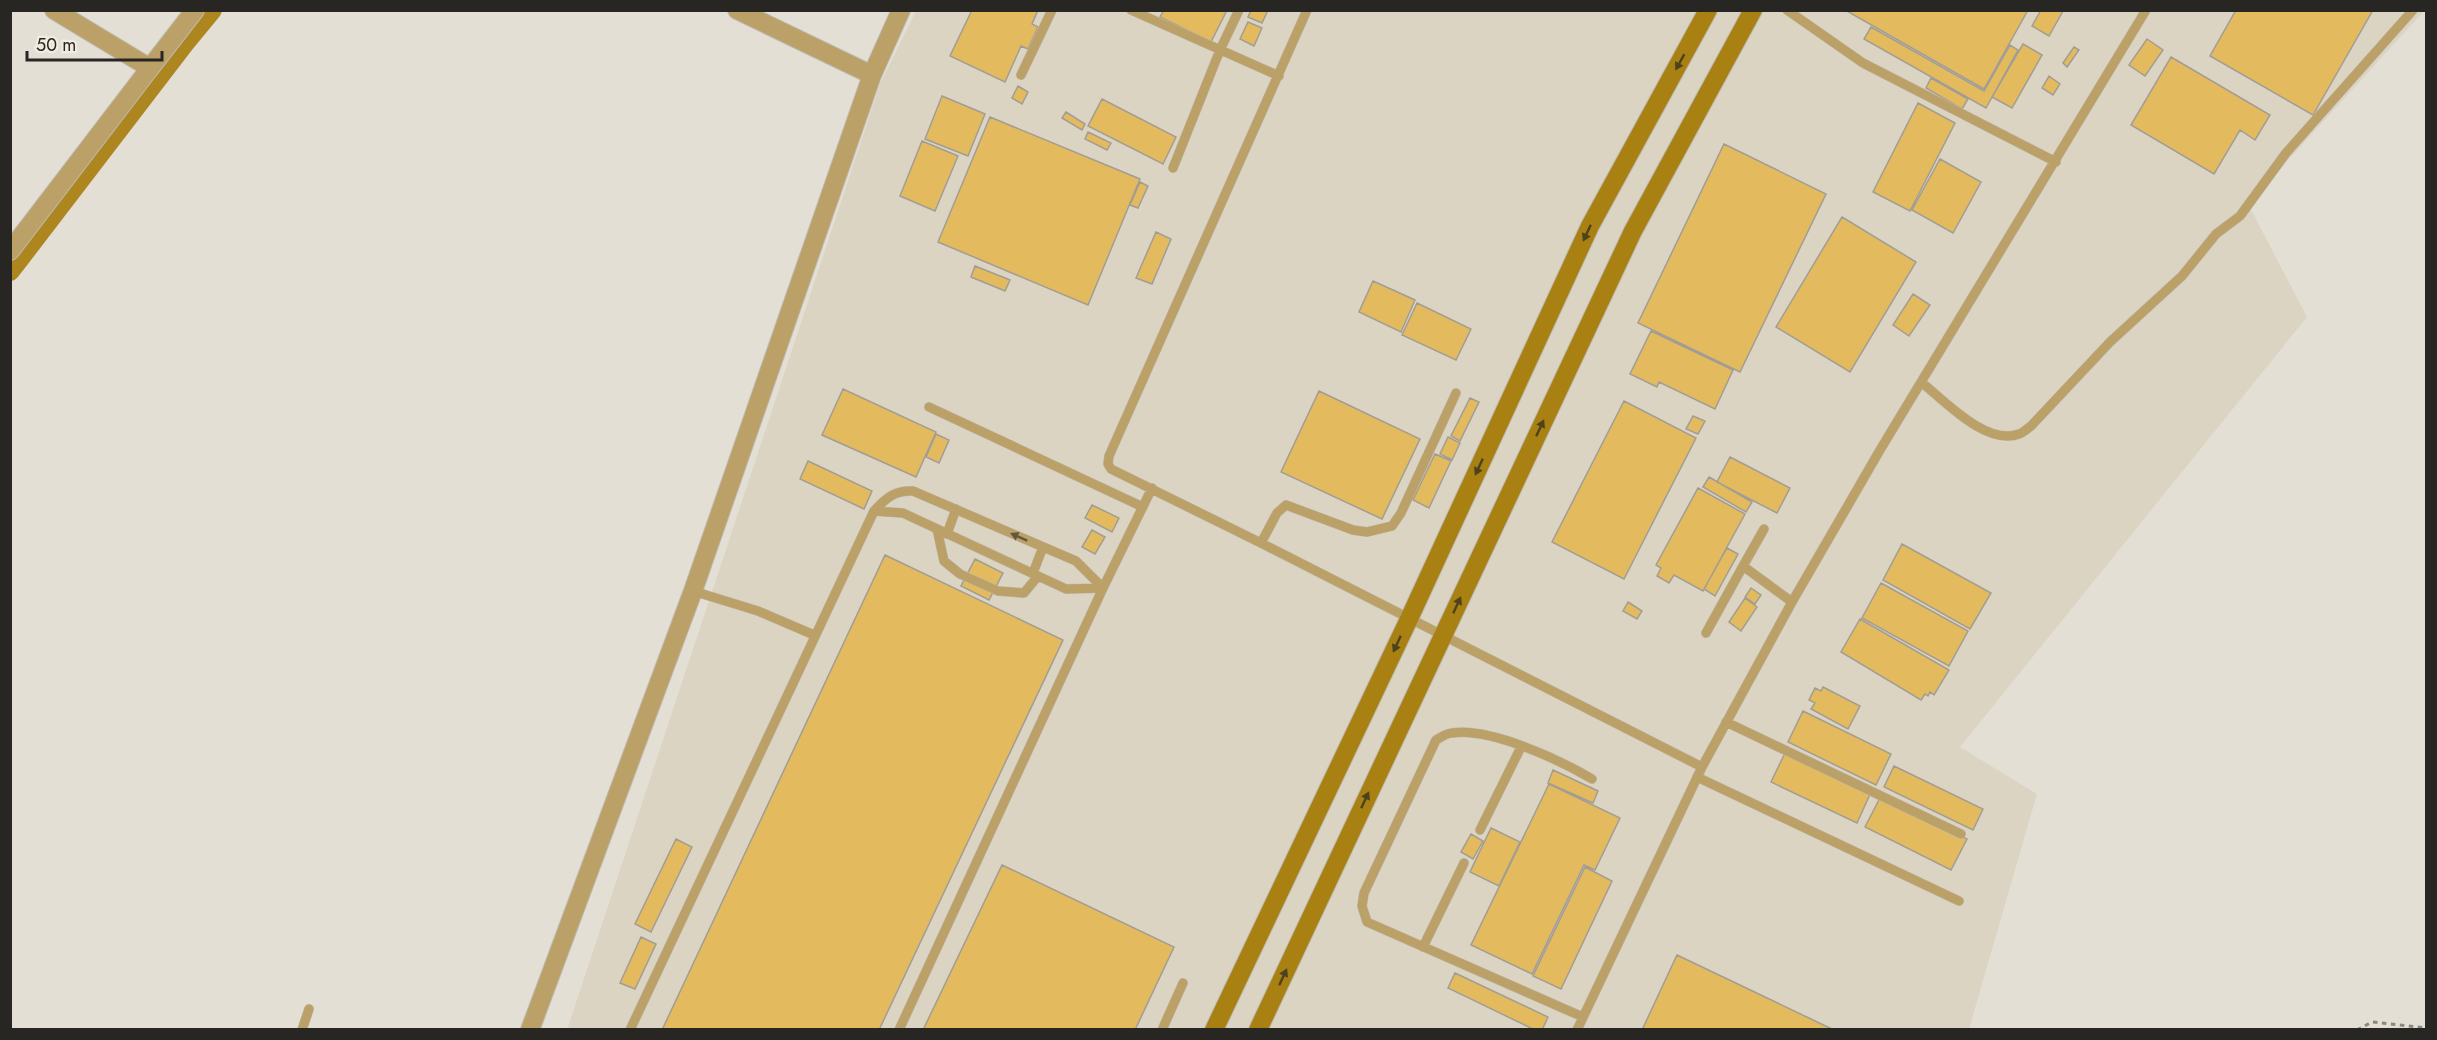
<svg xmlns="http://www.w3.org/2000/svg" width="2437" height="1040" viewBox="0 0 2437 1040" font-family="Jost,sans-serif">
<rect width="100%" height="100%" fill="#e4dfd5"/>
<!-- built -->
<path fill="#dbd4c2" d="M916,11H2424L2248,204L2307,317L1960,747L2037,794L1969,1029L567,1030L880,84Z"/>
<g fill="none" stroke-linecap="round" stroke-linejoin="round">
<!-- canal -->
<path stroke="#ad8620" stroke-width="20" d="M10,271L184,44L212,10"/>
</g>
<!-- building -->
<path fill="#e3bb5e" stroke="#a29d94" stroke-width="1.5" d="M972,10H1038L1032,24L1038,27L1028,49L1021,46L1005,82L950,56Z
M1164,10H1227L1211,42L1160,17Z
M1251,10H1268L1262,23L1248,17Z
M1845,10H2028L1984,89Z
M2041,10L2063,11L2049,36L2032,26Z
M2236,10H2373L2313,115L2210,56Z
M1248,22L1262,28L1254,46L1240,39Z
M1871,27L1984,91L2010,45L2018,50L1986,108L1864,39Z
M2147,39L2163,50L2145,76L2129,65Z
M2023,44L2042,55L2012,108L1992,97Z
M2074,47L2079,50L2067,67L2063,63Z
M2171,57L2270,115L2255,140L2240,130L2214,174L2131,125Z
M2049,76L2060,84L2053,95L2042,88Z
M1931,78L1968,99L1962,109L1926,88Z
M1018,86L1028,92L1022,104L1012,98Z
M942,96L985,114L968,156L925,139Z
M1102,99L1176,137L1163,164L1088,126Z
M1918,103L1955,123L1910,211L1873,192Z
M1066,112L1085,124L1082,130L1062,118Z
M990,117L1140,179L1088,305L938,242Z
M1088,132L1111,143L1107,150L1085,139Z
M922,141L958,156L935,211L900,196Z
M1724,144L1826,194L1740,372L1638,323Z
M1940,159L1981,182L1953,233L1912,210Z
M1140,182L1148,186L1138,208L1130,205Z
M1842,217L1916,262L1850,372L1776,327Z
M1156,232L1171,239L1152,284L1136,278Z
M975,266L1010,280L1005,291L971,277Z
M1373,281L1415,300L1401,332L1359,312Z
M1913,294L1930,305L1909,336L1893,325Z
M1417,303L1471,329L1456,360L1402,335Z
M1651,331L1733,370L1715,409L1659,382L1657,387L1630,374Z
M843,389L936,432L916,477L822,435Z
M1319,391L1420,439L1382,519L1281,472Z
M1470,398L1479,402L1460,441L1451,436Z
M1624,401L1696,438L1624,579L1552,542Z
M1693,416L1705,421L1698,434L1686,429Z
M936,434L949,440L939,463L926,457Z
M1448,437L1460,443L1452,460L1440,454Z
M1435,454L1451,461L1429,508L1413,500Z
M1730,457L1790,488L1777,513L1717,482Z
M808,461L872,491L864,509L800,479Z
M1709,477L1752,502L1746,512L1703,487Z
M1698,488L1745,514L1703,591L1674,575L1669,583L1657,576L1661,568L1656,565Z
M1092,505L1119,518L1112,532L1085,518Z
M1092,530L1105,537L1095,554L1082,547Z
M1902,544L1991,593L1970,629L1883,580Z
M1727,548L1738,554L1715,596L1704,589Z
M885,555L1063,640L879,1030H662Z
M975,559L1003,573L989,600L961,586Z
M1881,583L1968,631L1949,666L1862,618Z
M1751,588L1761,595L1755,604L1745,597Z
M1745,598L1757,607L1741,631L1729,622Z
M1628,602L1642,611L1637,619L1623,611Z
M1860,619L1949,670L1934,695L1930,692L1928,696L1925,694L1921,700L1841,652Z
M1823,687L1860,706L1848,729L1811,709L1815,703L1809,700L1815,688L1821,691Z
M1803,711L1891,754L1876,785L1788,742Z
M1786,751L1871,792L1857,823L1771,782Z
M1894,766L1983,809L1973,830L1884,787Z
M1553,770L1598,791L1593,803L1548,783Z
M1549,784L1620,818L1595,870L1584,865L1532,974L1471,945Z
M1881,796L1967,839L1951,870L1865,827Z
M1491,828L1520,842L1499,886L1470,872Z
M1471,834L1483,841L1473,859L1461,852Z
M676,839L692,847L651,932L635,924Z
M1002,865L1174,947L1135,1030H923Z
M1585,867L1612,881L1561,989L1533,976Z
M641,937L656,944L635,989L620,983Z
M1677,955L1834,1030H1642Z
M1455,973L1548,1017L1542,1030H1535L1448,988Z"/>
<g fill="none" stroke-linecap="round" stroke-linejoin="round">
<defs>
<path id="lane" d="M1131,10L1279,76
M1307,10L1109,456L1108,464L1111,469L1261,543L1702,767
M1787,10L1863,63L2056,162
M1021,75L1052,10
M1173,168L1220,50L1239,10
M1921,382C1945,401 1986,446 2019,434C2023,433 2028,428 2031,426L2110,342L2182,276L2216,234L2240,216L2286,153L2413,10
M929,407L1143,507
M874,511L903,513L1066,589L1103,588
M937,529L944,561L960,574L998,591L1024,593L1038,576
M1764,529L1743,566L1792,602
M947,534L956,509
M1261,543L1277,513L1286,505L1353,530L1367,532L1392,526L1401,513L1456,393
M1033,573L1043,547
M693,591L758,611L814,635
M1706,633L1743,566
M1726,722L1961,834
M1697,777L1959,901
M1480,830L1521,747
M1423,947L1464,863
M1583,1017L1367,922L1362,906L1364,893L1436,740C1441,737 1447,733 1452,733C1490,727 1560,760 1592,779
M302,1030L309,1009
M630,1030L874,511C886,498 895,490 913,491L1076,561L1103,588
M899,1030L1103,588L1152,488
M1162,1030L1183,983
M1577,1030L1702,767L1792,602L1880,450L2146,10"/>
<path id="street" d="M54,10L150,68L195,10
M737,10L872,75
M10,251L150,68
M530,1030L693,591L872,75L901,10"/>
<path id="secondary" d="M1214,1030L1409,619L1590,226L1708,10
M1258,1030L1633,231L1753,10"/>
</defs>
<!-- lane casing -->
<use href="#lane" stroke="#bebab1" stroke-width="10"/>
<!-- street casing -->
<use href="#street" stroke="#bebab1" stroke-width="20"/>
<!-- secondary casing -->
<use href="#secondary" stroke="#bebab1" stroke-width="20"/>
<!-- path -->
<path stroke="#8a8780" stroke-width="3" stroke-dasharray="4.5 4.5" stroke-linecap="butt" d="M2357,1030L2372,1022L2426,1028"/>
<!-- lane -->
<use href="#lane" stroke="#bba167" stroke-width="9"/>
<!-- street -->
<use href="#street" stroke="#bba167" stroke-width="18"/>
<!-- secondary -->
<use href="#secondary" stroke="#a88112" stroke-width="18"/>
</g>
<!-- one-way arrows -->
<defs><path id="oneway-solid" d="M-6-.8H1V-3.2L6.5 0L1 3.2V.8H-6Z" transform="scale(1.5)"/></defs>
<g fill="#4e411d">
<use href="#oneway-solid" transform="translate(1680 62) rotate(119)"/>
<use href="#oneway-solid" transform="translate(1587 233) rotate(115)"/>
<use href="#oneway-solid" transform="translate(1540 428) rotate(-65)"/>
<use href="#oneway-solid" transform="translate(1479 467) rotate(115)"/>
<use href="#oneway-solid" transform="translate(1457 605) rotate(-65)"/>
<use href="#oneway-solid" transform="translate(1397 644) rotate(115)"/>
<use href="#oneway-solid" transform="translate(1365 800) rotate(-65)"/>
<use href="#oneway-solid" transform="translate(1283 977) rotate(-65)"/>
</g>
<use fill="#63573e" href="#oneway-solid" transform="translate(1019 537) rotate(-156)"/>
<!-- border -->
<rect width="2437" height="1040" fill="none" stroke="#282622" stroke-width="24"/>
<!-- scale -->
<path d="M27 51v9h135v-9" fill="none" stroke="#282622" stroke-width="3"/>
<text x="36" y="51" font-size="18" fill="#282622" stroke="#f1ece2" stroke-width="4.5" paint-order="stroke">50 m</text>
</svg>
